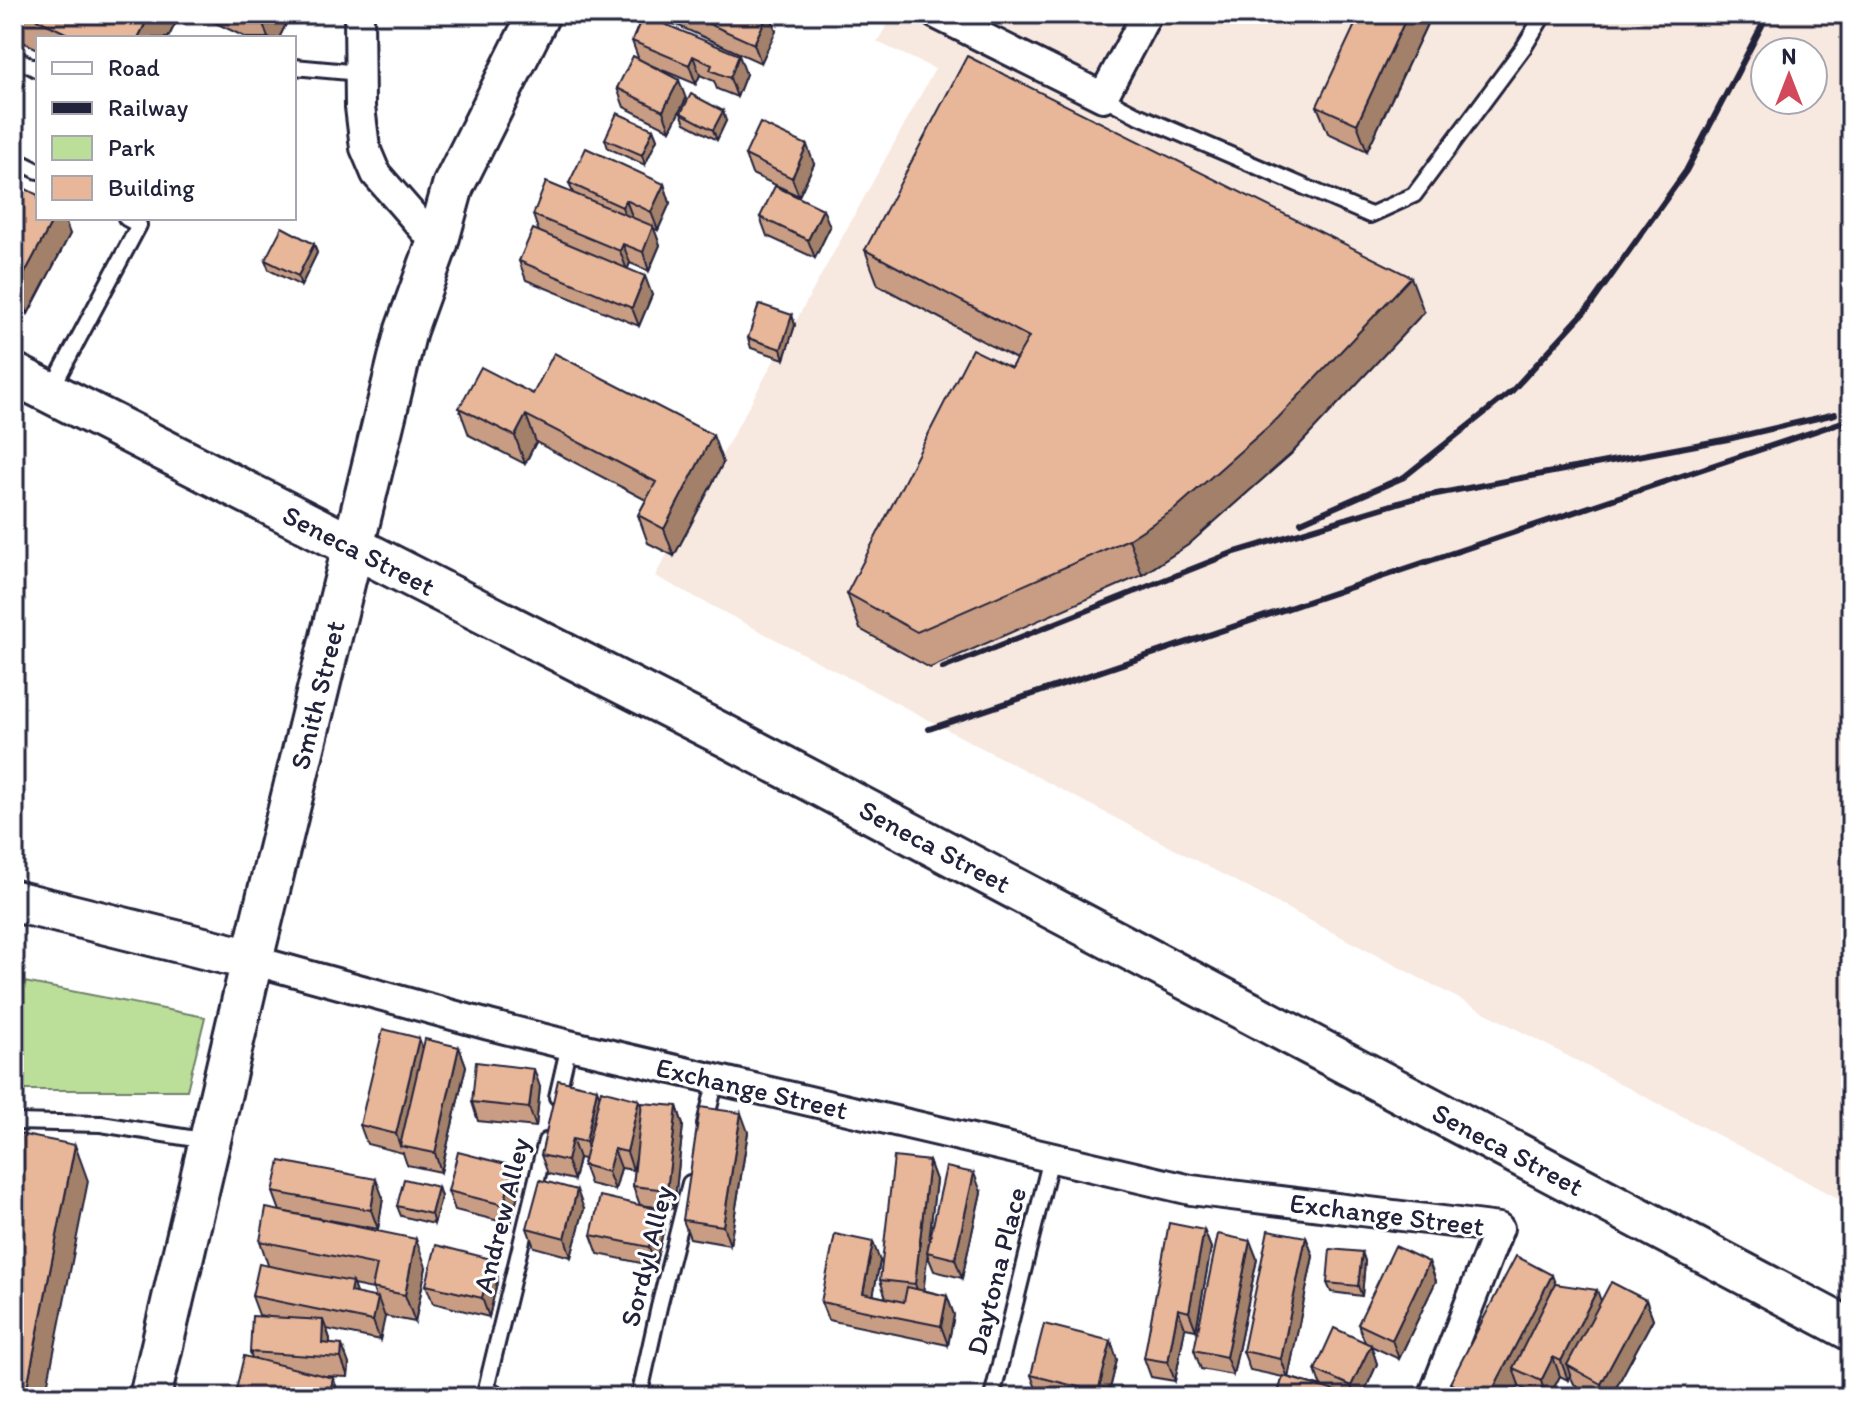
<svg xmlns="http://www.w3.org/2000/svg" width="1865" height="1411" viewBox="0 0 1865 1411" font-family="Itim,sans-serif">
<rect width="100%" height="100%" fill="#fff"/>
<filter id="ink" filterUnits="userSpaceOnUse"><feTurbulence type="fractalNoise" baseFrequency=".0125" numOctaves="2"/><feDisplacementMap in="SourceGraphic" scale="16" xChannelSelector="R" yChannelSelector="G"/><feConvolveMatrix kernelMatrix="1 2 1 2 8 2 1 2 1" color-interpolation-filters="sRGB"/></filter>
<g filter="url(#ink)">
<!-- built -->
<path fill="#f8e9e0" fill-rule="evenodd" d="M893,14H1851V1205L655,576L935,69L877,42ZM1765,52H1813V100H1765Z"/>
<!-- green -->
<path fill="#bbdf99" stroke="#6e806a" stroke-width="2" d="M14,980L205,1017L187,1090H14Z"/>
<g fill="none" stroke-linecap="round" stroke-linejoin="round">
<defs>
<path id="lane" d="M14,57L38,70
M294,67L360,73
M1103,97L1135,114L1370,215L1414,195L1524,47L1544,14
M14,159L38,171
M50,392L139,225L126,218
M557,1097L569,1045
M14,1122L101,1124L208,1141
M705,1124L716,1080
M486,1388L504,1397
M484,1397L546,1141
M639,1397L659,1307L690,1183
M992,1397L1051,1158"/>
<path id="street" d="M359,14L360,107L365,148L376,174L437,244
M936,14L1103,97L1147,14
M252,960L489,1025L569,1045L1191,1190L1499,1228L1433,1397"/>
<path id="secondary" d="M14,374L726,736L1851,1330
M14,901L252,960
M150,1397L252,960L406,330L437,244L453,186L539,14"/>
</defs>
<!-- lane casing -->
<use href="#lane" stroke="#22223b" stroke-width="20"/>
<!-- street casing -->
<use href="#street" stroke="#22223b" stroke-width="34"/>
<!-- secondary casing -->
<use href="#secondary" stroke="#22223b" stroke-width="46"/>
<!-- lane -->
<use href="#lane" stroke="#fff" stroke-width="14"/>
<!-- street -->
<use href="#street" stroke="#fff" stroke-width="28"/>
<!-- secondary -->
<use href="#secondary" stroke="#fff" stroke-width="40"/>
<!-- rail -->
<path stroke="#22223b" stroke-width="6" d="M1301,522L1404,477L1512,391L1589,307L1686,171L1768,14
M943,668L1232,553L1415,498L1728,439L1835,414
M929,729L1851,419"/>
</g>
<!-- wall -->
<path fill="#c89d84" stroke="#22223b" stroke-width="2" fill-rule="evenodd" d="M14,14H180L168,38H38V49L14,38Z
M197,14H291L279,38H247Z
M660,14H770L776,31L761,63L661,18Z
M643,15L746,74L737,97L717,89L714,81L700,75L696,84L643,62L686,99L670,130L624,107L617,88L639,60L632,41Z
M1427,24L1367,151L1328,133L1317,106Z
M681,113L726,121L717,140L685,123Z
M653,129L657,139L645,165L608,148L605,139Z
M745,155L814,164L799,196L752,174Z
M14,183L70,234L28,314L14,307Z
M569,183L664,184L670,203L658,230L654,229L660,245L649,271L630,263L627,269L652,295L639,326L526,280L519,261L539,232L533,215L573,193Z
M760,217L830,227L815,258L767,236Z
M314,244L317,253L301,286L269,270L265,260Z
M865,250L1424,312L1291,454L1188,545L1142,575L930,668L860,629L847,593L1011,368L1016,359L878,285Z
M792,315L795,325L784,359L751,348L748,338Z
M533,394L723,463L674,556L648,543L638,515L646,500L536,442L525,464L469,435L459,408Z
M459,1047L466,1066L441,1172L407,1165L403,1153L367,1144L360,1125L423,1048Z
M540,1087L536,1127L478,1121L472,1102Z
M600,1096L639,1100L642,1107L677,1106L683,1125L674,1209L640,1205L633,1186L636,1160L633,1170L621,1168L615,1190L590,1184L583,1165L584,1159L579,1158L574,1180L548,1174L541,1155Z
M748,1132L730,1245L690,1238L683,1220Z
M929,1161L936,1180L928,1245L981,1192L962,1278L934,1271L927,1254L923,1290L947,1296L954,1315L948,1345L828,1320L821,1302L880,1261L873,1295L886,1298L880,1280Z
M513,1166L520,1185L511,1224L455,1210L448,1191Z
M438,1187L441,1197L434,1224L401,1216L397,1206Z
M273,1192L383,1198L378,1229L280,1211Z
M584,1209L571,1257L534,1247L527,1228Z
M657,1209L664,1228L655,1266L598,1254L591,1235Z
M1204,1230L1211,1248L1196,1330L1185,1328L1175,1381L1151,1377L1144,1358Z
M1306,1237L1313,1256L1288,1377L1321,1387L1315,1370L1365,1342L1358,1324L1429,1262L1436,1281L1399,1359L1371,1346L1377,1364L1362,1397H1277L1283,1377L1250,1370L1243,1351Z
M260,1241L426,1267L415,1322L384,1316L380,1340L327,1329L330,1339V1344L349,1364L348,1377L322,1376L333,1378L340,1397H238L236,1390L252,1358L250,1352L269,1317L259,1315L252,1296L268,1265ZM353,1285L373,1289L376,1298L356,1294Z
M1250,1241L1257,1259L1233,1375L1201,1369L1194,1350Z
M1362,1252L1365,1261L1362,1296L1331,1292L1327,1283Z
M491,1259L498,1278L489,1317L433,1303L426,1285Z
M1556,1284L1601,1301L1646,1300L1653,1319L1611,1397H1597L1574,1384L1570,1375L1568,1380L1560,1376L1549,1397H1541L1520,1387L1519,1385L1513,1397H1455L1450,1383Z
M1111,1341L1117,1360L1108,1397H1050L1038,1394L1031,1375Z"/>
<!-- shaded-wall -->
<path fill="#a2806b" stroke="#22223b" stroke-width="2" d="M150,14H180L168,38H138Z
M260,14H291L279,38H268Z
M768,14H770L776,31L761,63L754,44Z
M1408,14H1423L1427,24L1367,151L1357,124Z
M739,55L746,74L737,97L730,78Z
M693,56L700,75L696,84L689,65Z
M679,80L686,99L670,130L663,111Z
M723,111L726,121L717,140L713,130Z
M653,129L657,139L645,165L642,155Z
M807,145L814,164L799,196L792,178Z
M664,184L670,203L658,230L651,212Z
M626,200L633,219L629,226L622,207Z
M823,209L830,227L815,258L808,240Z
M54,218H64L70,234L28,314L18,286Z
M653,226L660,245L649,271L643,252Z
M314,244L317,253L301,286L298,276Z
M623,244L630,263L627,270L620,251Z
M645,276L652,295L639,326L632,308Z
M1411,277L1424,312L1291,454L1188,545L1142,575L1129,539Z
M792,315L795,325L784,359L781,349Z
M526,415L536,442L525,464L515,436Z
M713,435L723,463L674,556L664,529Z
M419,1038L426,1057L400,1146L396,1134Z
M459,1047L466,1066L441,1172L435,1153Z
M534,1069L540,1087L536,1127L529,1108Z
M597,1089L604,1108L593,1161L586,1142Z
M639,1100L646,1118L633,1170L627,1152Z
M677,1106L683,1125L674,1209L667,1190Z
M741,1113L748,1132L730,1245L723,1226Z
M572,1139L579,1158L574,1180L567,1161Z
M75,1145L88,1181L45,1397H25Z
M614,1149L621,1168L615,1190L608,1172Z
M929,1161L936,1180L922,1303L915,1284Z
M513,1166L520,1185L511,1224L504,1205Z
M974,1173L981,1192L962,1278L955,1259Z
M376,1179L383,1198L378,1229L371,1210Z
M438,1187L441,1197L434,1224L431,1214Z
M577,1190L584,1209L571,1257L565,1238Z
M657,1209L664,1228L655,1266L649,1247Z
M1204,1230L1211,1248L1196,1330L1189,1312Z
M1306,1237L1313,1256L1288,1378L1281,1359Z
M416,1239L426,1267L415,1322L405,1295Z
M1250,1241L1257,1259L1233,1375L1226,1357Z
M873,1242L880,1261L870,1312L863,1293Z
M1362,1252L1365,1261L1362,1296L1358,1286Z
M491,1259L498,1278L489,1317L482,1298Z
M1429,1262L1436,1281L1399,1359L1392,1340Z
M1552,1275L1562,1302L1513,1368L1519,1385L1513,1397H1489Z
M352,1282L359,1301L350,1292Z
M1597,1290L1604,1309L1567,1365L1570,1375L1568,1380L1561,1361Z
M947,1296L954,1315L948,1345L941,1326Z
M378,1298L385,1317L380,1340L373,1321Z
M1646,1300L1653,1319L1611,1397H1606L1601,1384Z
M1178,1309L1185,1328L1175,1381L1168,1362Z
M323,1320L330,1339L329,1358L322,1343Z
M1111,1341L1117,1360L1108,1397H1100L1098,1392Z
M342,1345L349,1364L348,1377L341,1358Z
M1371,1345L1377,1364L1362,1397H1355L1351,1386Z
M1553,1357L1560,1376L1549,1397H1546L1541,1381Z
M333,1378L340,1397H329Z"/>
<!-- building -->
<path fill="#e8b799" stroke="#22223b" stroke-width="2" d="M26,14H150L138,38H76Z
M687,14H768L754,44Z
M1360,14H1408L1357,124L1317,106Z
M643,15L739,55L730,78L710,70L712,65L693,56L689,65L632,41Z
M633,56L679,80L663,111L617,88Z
M967,56L1411,277L1278,418L1175,509L1129,539L917,632L847,593L972,349L1011,368L1029,337L865,250Z
M691,94L723,111L713,130L681,113Z
M617,113L653,129L642,155L605,139Z
M760,123L807,145L792,178L745,155Z
M586,148L664,184L651,212L626,200L622,207L569,183Z
M546,182L653,226L643,252L623,244L620,251L533,215Z
M14,183L38,195V218H54L18,286L14,284Z
M775,186L823,209L808,240L760,217Z
M282,227L314,244L298,276L265,260Z
M533,229L645,276L632,308L519,261Z
M759,304L792,315L781,349L748,338Z
M554,353L713,435L664,529L638,515L656,482L526,415L515,436L459,408L481,367L533,394Z
M383,1029L419,1038L396,1134L360,1125Z
M425,1039L459,1047L435,1153L400,1146Z
M476,1062L534,1069L529,1108L472,1102Z
M558,1080L597,1089L586,1142L572,1139L567,1161L541,1155Z
M601,1090L639,1100L627,1152L614,1149L608,1172L583,1165Z
M642,1103L677,1106L667,1190L633,1186Z
M700,1107L741,1113L723,1226L683,1220Z
M14,1133L75,1145L25,1397H14Z
M458,1152L513,1166L504,1205L448,1191Z
M894,1157L929,1161L915,1284L880,1280Z
M280,1161L376,1179L371,1210L273,1192Z
M946,1167L974,1173L955,1259L927,1252Z
M404,1179L438,1187L431,1214L397,1206Z
M540,1180L577,1190L565,1238L527,1228Z
M600,1196L657,1209L649,1247L591,1235Z
M266,1208L416,1239L405,1295L372,1288L377,1265L260,1241Z
M1169,1223L1204,1230L1189,1312L1178,1309L1168,1362L1144,1358Z
M1268,1230L1306,1237L1281,1359L1243,1351Z
M835,1234L873,1242L863,1293L904,1302L907,1287L947,1296L941,1326L821,1302Z
M1218,1234L1250,1241L1226,1357L1194,1350Z
M436,1245L491,1259L482,1298L426,1285Z
M1395,1246L1429,1262L1392,1340L1358,1324Z
M1330,1249L1362,1252L1358,1286L1327,1283Z
M1516,1256L1552,1275L1489,1397H1477L1450,1383Z
M259,1264L352,1282L350,1292L378,1298L373,1321L252,1296Z
M1611,1282L1646,1300L1601,1384L1567,1365Z
M1555,1284L1597,1290L1561,1361L1553,1357L1541,1381L1513,1368Z
M252,1316L323,1320L322,1343L342,1345L341,1358L250,1352Z
M1044,1324L1111,1341L1098,1392L1031,1375Z
M1334,1328L1371,1345L1351,1386L1315,1370Z
M244,1356L333,1378L329,1397H265L236,1390Z
M1283,1376L1349,1395L1348,1397H1277Z
M1552,1392L1561,1397H1549Z"/>
</g>
<g text-anchor="middle" dominant-baseline="central" stroke-width="6" stroke-linejoin="round" paint-order="stroke">
<!-- street labels -->
<g font-size="28" fill="#22223b" stroke="#fff">
<text transform="translate(359 550) rotate(27)">Seneca Street</text>
<text transform="translate(317 695) rotate(-76)">Smith Street</text>
<text transform="translate(935 846) rotate(28)">Seneca Street</text>
<text transform="translate(752 1088) rotate(13)">Exchange Street</text>
<text transform="translate(1508 1149) rotate(28)">Seneca Street</text>
<text transform="translate(1387 1214) rotate(7)">Exchange Street</text>
<text transform="translate(501 1215) rotate(-76)">Andrew Alley</text>
<text transform="translate(646 1256) rotate(-76)">Sordyl Alley</text>
<text transform="translate(996 1271) rotate(-76)">Daytona Place</text>
</g>
</g>
<!-- margin -->
<rect width="1865" height="1411" fill="none" stroke="#fff" stroke-width="48"/>
<rect x="24" y="24" width="1817" height="1363" fill="none" stroke="#22223b" stroke-width="3" filter="url(#ink)"/>
<!-- legend -->
<rect x="36" y="36" width="260" height="184" fill="#ffffff" stroke="#a7a7b1" stroke-width="2"/>
<rect x="52" y="62" width="40" height="12" fill="#ffffff" stroke="#a7a7b1" stroke-width="2"/>
<text x="108" y="76" font-size="24" fill="#22223b">Road</text>
<rect x="52" y="102" width="40" height="12" fill="#22223b" stroke="#a7a7b1" stroke-width="2"/>
<text x="108" y="116" font-size="24" fill="#22223b">Railway</text>
<rect x="52" y="136" width="40" height="24" fill="#bbdf99" stroke="#a7a7b1" stroke-width="2"/>
<text x="108" y="156" font-size="24" fill="#22223b">Park</text>
<rect x="52" y="176" width="40" height="24" fill="#e8b799" stroke="#a7a7b1" stroke-width="2"/>
<text x="108" y="196" font-size="24" fill="#22223b">Building</text>
<!-- north arrow -->
<g transform="translate(1789 76)"><circle r="38" fill="#ffffff" stroke="#a7a7b1" stroke-width="2"/>
<path d="M0-6L14 30L0 20L-14 30Z" fill="#d1495b"/>
<text y="-12" font-size="22" font-weight="bold" text-anchor="middle" fill="#22223b">N</text>
</g>
</svg>
